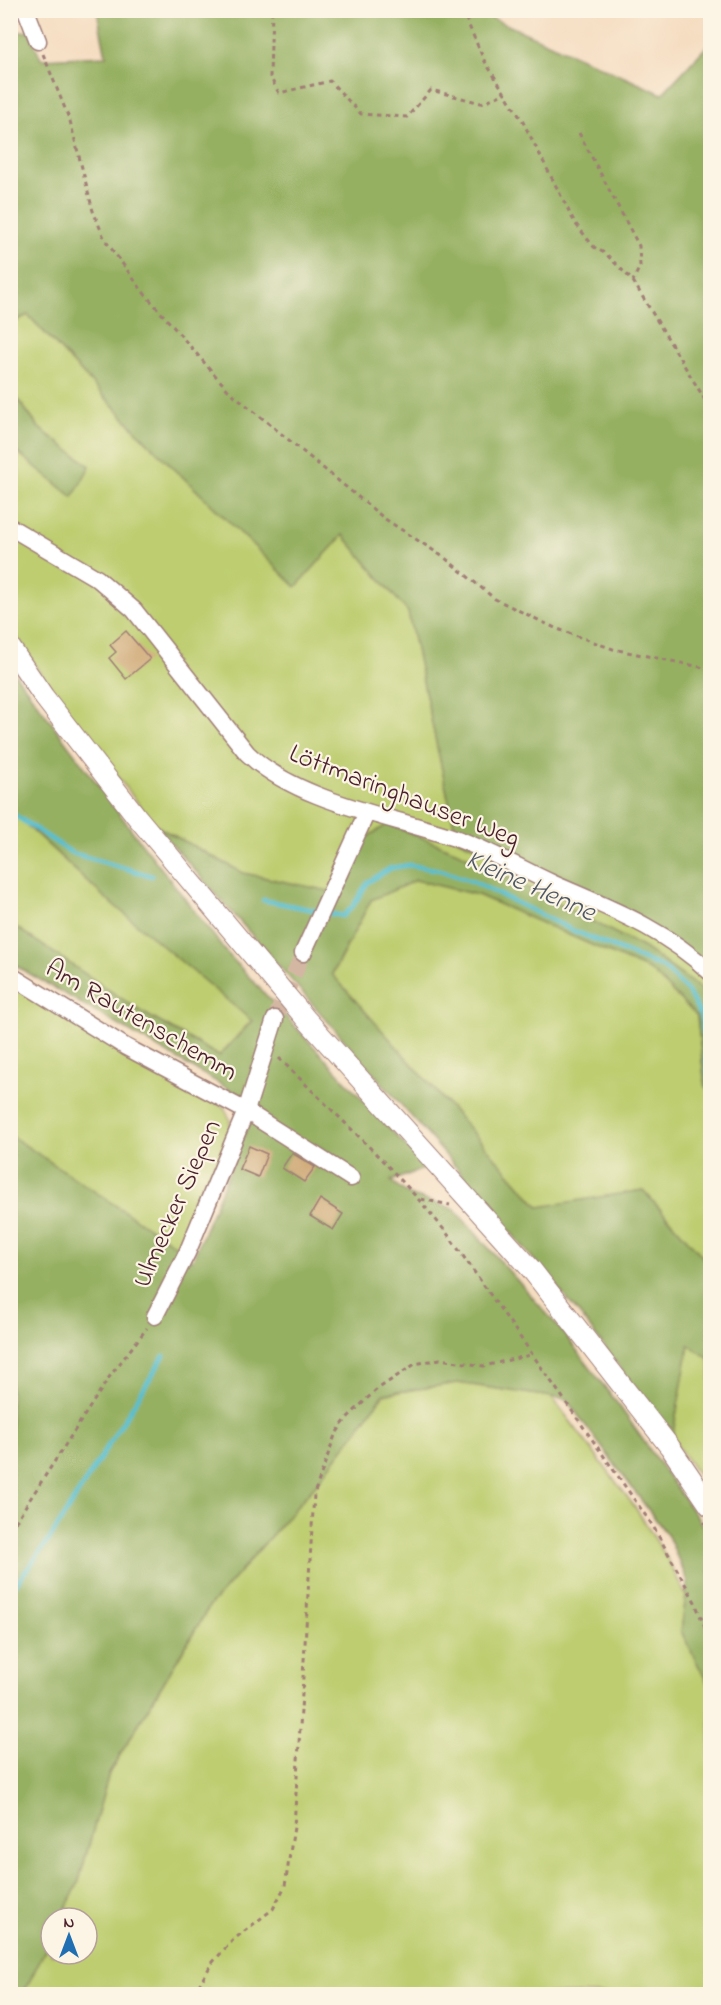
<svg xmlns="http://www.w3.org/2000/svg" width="721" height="2005" viewBox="0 0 721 2005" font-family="'Indie Flower',sans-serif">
<rect width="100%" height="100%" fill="#fcf5e5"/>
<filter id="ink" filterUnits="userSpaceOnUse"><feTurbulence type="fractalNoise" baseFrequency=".0167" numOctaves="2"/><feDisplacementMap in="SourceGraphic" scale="12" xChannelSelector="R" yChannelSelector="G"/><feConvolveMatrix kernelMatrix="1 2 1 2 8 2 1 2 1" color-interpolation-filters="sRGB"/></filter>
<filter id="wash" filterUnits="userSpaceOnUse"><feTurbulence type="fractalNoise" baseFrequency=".008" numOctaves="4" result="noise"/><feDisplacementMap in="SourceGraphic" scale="24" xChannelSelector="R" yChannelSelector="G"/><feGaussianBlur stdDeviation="1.35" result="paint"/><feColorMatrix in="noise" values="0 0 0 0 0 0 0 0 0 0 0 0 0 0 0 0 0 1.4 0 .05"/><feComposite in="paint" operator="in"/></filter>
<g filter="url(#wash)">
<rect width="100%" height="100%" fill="#f5ddc1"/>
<!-- green -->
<path fill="#bdcd70" stroke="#84764e" stroke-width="1.5" d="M28,315L147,442L296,586L343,534L408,612L457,839L602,903L710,980V996L644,948L460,853L338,893L243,873L156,826L59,702L11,628V447L73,496L90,466L39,428L11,390V323Z
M10,810L102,895L252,1020L219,1056L140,1011L11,924Z
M416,880L478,895L651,971L697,1016L705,1085L710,1091V1265L643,1190L540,1208L332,975L371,900Z
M10,981L224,1107L230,1120L231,1134L181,1249L11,1136Z
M689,1344L710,1359V1492L672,1438Z
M457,1383L552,1397L637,1510L667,1558L686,1596L681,1631L710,1688V1994H23L51,1938V1954H87V1918H61L78,1884L109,1773L209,1607L318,1482L384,1394Z"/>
<!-- forest -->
<path fill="#96b062" stroke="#706846" stroke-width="1.5" d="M97,11H476L662,94L710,43V980L602,903L457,839L408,612L343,535L296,587L147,442L28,315L11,323L10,33L29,31L41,59L106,56Z
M11,390L39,428L90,466L73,497L11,447Z
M10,667L136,836L227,953L426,1168L391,1181L409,1195L454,1209L562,1331L620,1407L710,1536V1688L681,1631L688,1582L668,1536L566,1399L458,1383L384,1394L318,1482L209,1607L109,1773L78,1884L61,1918H51V1938L23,1994H10L11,1136L181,1249L192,1261L257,1105L11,963V924L140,1011L219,1056L252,1021L102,895L11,810Z
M388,824L460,853L644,948L710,996V1091L705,1085L697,1016L651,971L478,895L416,880L371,900L332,974L539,1207L643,1190L710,1265V1359L689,1345L672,1438L582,1317L456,1167L156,826L243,873L338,893L362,840Z"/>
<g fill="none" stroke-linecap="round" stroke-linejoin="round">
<!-- stream -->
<path stroke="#56c0d2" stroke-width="4.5" d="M10,812L72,853L152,876
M263,900L319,911
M327,913L343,916L353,906L368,882L391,868L409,865L440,870L474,882L572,930L664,968L688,992L701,1016L710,1088
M10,1592L49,1540L164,1356"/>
</g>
<g id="blocks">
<!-- building -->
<path fill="#d2ad7d" d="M126,631L150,659L126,679L109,658L116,652L110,645Z
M249,1146L267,1154L258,1177L239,1169Z
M292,1153L315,1167L304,1182L282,1168Z
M320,1199L343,1214L333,1230L310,1216Z"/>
</g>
</g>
<g filter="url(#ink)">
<use href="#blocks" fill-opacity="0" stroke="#a07e76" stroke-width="1.5"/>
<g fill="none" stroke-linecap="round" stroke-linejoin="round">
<!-- minor-tunnel -->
<path stroke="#d3b7a3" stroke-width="16" stroke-dasharray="16 8" stroke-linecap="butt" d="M275,1019L303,953"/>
<defs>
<path id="minor" d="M26,10L38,41
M10,527L98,579L134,610L247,753C296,801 390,816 455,838C489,850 521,869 554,884C611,909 663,928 710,972
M303,953L367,812
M10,975L126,1047L246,1111L275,1019
M155,1316L187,1253L246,1111L351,1178"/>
<path id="major" d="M10,647L44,697L137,817L306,1019L531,1269L670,1447L710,1506"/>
</defs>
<!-- minor casing -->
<use href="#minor" stroke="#a07e76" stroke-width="19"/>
<!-- major casing -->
<use href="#major" stroke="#a07e76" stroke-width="22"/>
<!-- path -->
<path stroke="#a07e76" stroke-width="3" stroke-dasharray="4.5 4.5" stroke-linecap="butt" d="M272,10L270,77L279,93L330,81L361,114L407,117L431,90L481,103L506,93
M462,10L484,60L523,122L575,223L594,247L606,254L633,281L710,408
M43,54L70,121L93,211L105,240L144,293L228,390L385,519L445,558L495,599L555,628L613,649L710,669
M579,133L639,246L640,266L633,281
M279,1058C337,1116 398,1171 449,1236L653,1526L695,1602L710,1641
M421,1199L450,1205
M704,1522L710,1531
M10,1530L110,1376L147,1328
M194,1994L212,1963L233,1940L273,1909L285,1886L294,1827L314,1494L335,1435L347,1418L376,1390L415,1364L440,1359L484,1366L530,1355"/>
<!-- minor -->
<use href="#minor" stroke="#fff" stroke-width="16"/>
<!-- major -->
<use href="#major" stroke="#fff" stroke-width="20"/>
</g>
</g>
<g text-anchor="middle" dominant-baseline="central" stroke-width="4.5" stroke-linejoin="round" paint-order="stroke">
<!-- street labels -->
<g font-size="27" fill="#4a1f2b" stroke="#fcf5e5">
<text transform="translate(404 797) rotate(21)">Löttmaringhauser Weg</text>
<text transform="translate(141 1021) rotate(30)">Am Rautenschemm</text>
<text transform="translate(178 1204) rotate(-66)">Ulmecker Siepen</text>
</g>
<!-- water labels -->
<g font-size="28" font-style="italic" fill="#4e5765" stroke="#fcf5e5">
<text transform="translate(530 887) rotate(24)">Kleine Henne</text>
</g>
</g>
<!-- margin -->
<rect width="721" height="2005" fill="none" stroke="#fcf5e5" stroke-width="36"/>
<!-- north arrow -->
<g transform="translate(69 1936)"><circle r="28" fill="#fcf5e5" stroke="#b59f9b" stroke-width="1.5"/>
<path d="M0-4.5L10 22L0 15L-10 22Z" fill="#1f6fb2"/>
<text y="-9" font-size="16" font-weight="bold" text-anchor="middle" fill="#4a1f2b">N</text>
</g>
</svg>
